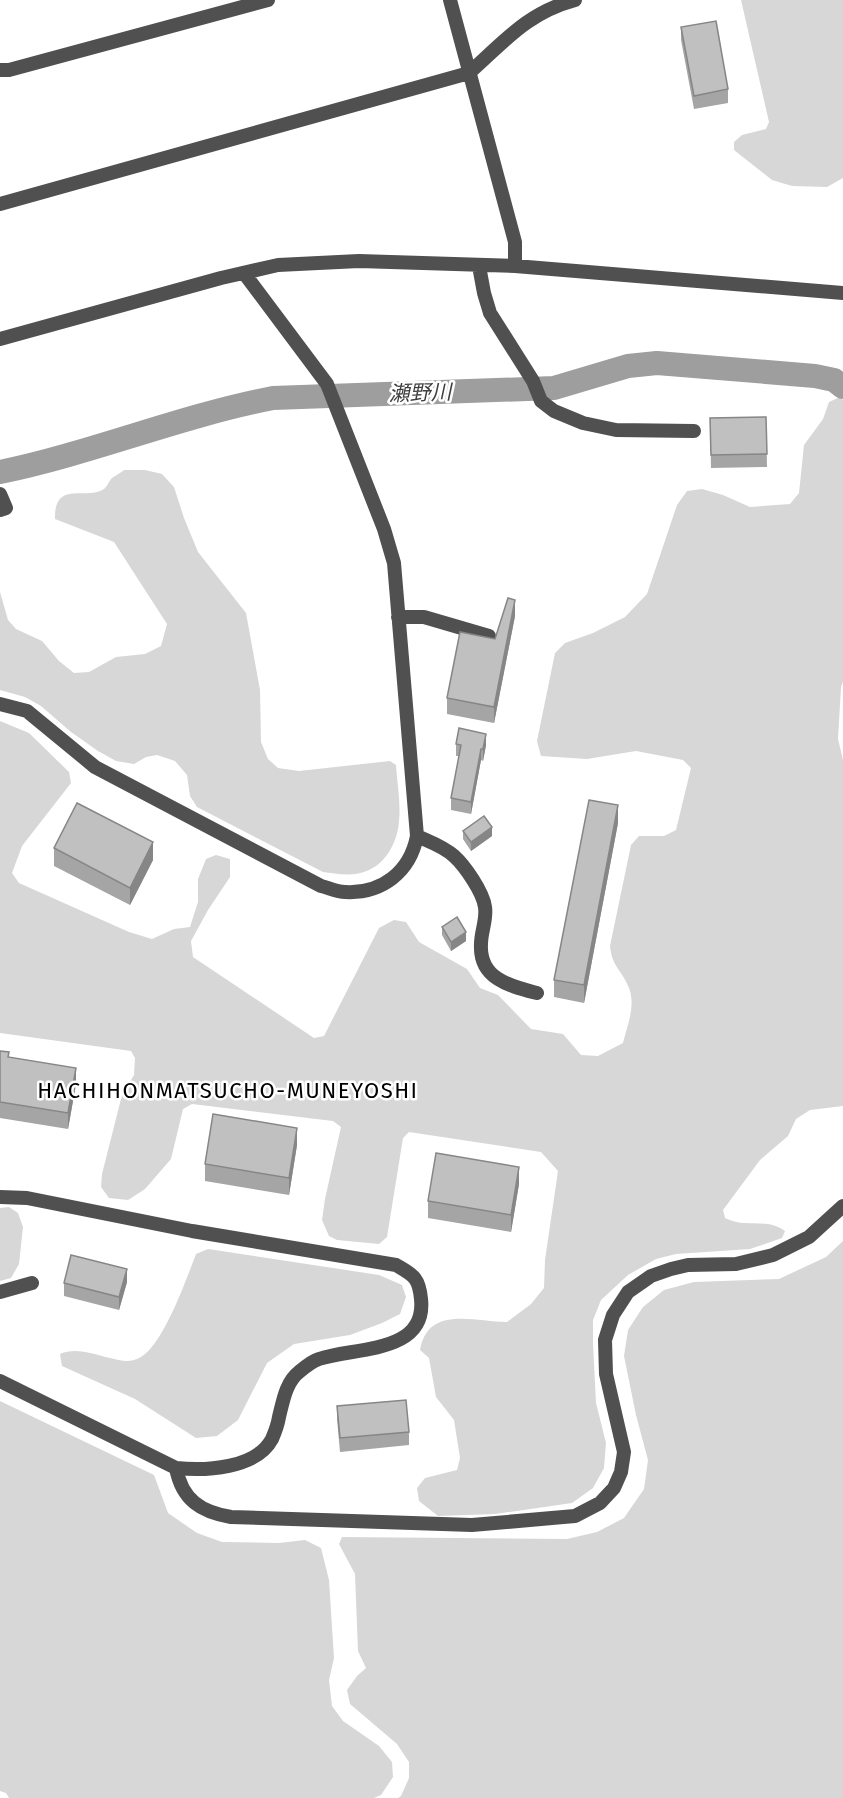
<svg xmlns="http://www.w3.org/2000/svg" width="843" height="1798" viewBox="0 0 843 1798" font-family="'Fira Sans','Noto Sans JP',sans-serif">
<rect width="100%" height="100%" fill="#fff"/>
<!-- green -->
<path fill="#d7d7d7" d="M741,0H843V178L827,187L792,186L772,180L734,150V142L742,135L766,129L769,122Z
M840,397L843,400V682L841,687L838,739L843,760V1106L810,1110L796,1119L788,1136L760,1160L723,1210L725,1218C747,1229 765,1217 785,1231L782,1238L750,1249L676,1254L656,1259L628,1275L601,1300L593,1320V1344L596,1403L606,1443L604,1468L593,1488L572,1503L495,1514L438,1516L419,1501L417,1488L425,1478L457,1470L460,1458L454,1420L436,1397L429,1358L420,1350C428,1305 474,1322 507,1322L531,1304L544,1288L545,1260L558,1171L541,1152L409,1132L403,1138L387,1237L379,1244L337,1240L329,1236L322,1220L325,1199L341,1127L333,1121L192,1104L183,1109L171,1159L145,1189L128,1200L109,1198L101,1187L102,1174L122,1095L134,1075L135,1058L131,1051L0,1033V721L29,733L69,772L71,783L22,846L12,873L19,883L129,932L152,939L174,929L190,927L198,902V879L206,859L216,855L230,859V877L208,910L191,941L193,957L314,1038L324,1036L379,928L394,920L406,922L419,942L467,969L480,988L498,995L531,1029L563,1034L581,1055L598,1056L623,1043C627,1026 636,1006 629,988C622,970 612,967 610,946L631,845L639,836H664L676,830L691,768L683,760L636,751L587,759L541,756L537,741L555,653L565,643L593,633L625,617L647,594L677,505L687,491L702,489L723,495L750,507L790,504L799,493L804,445L823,419L829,402Z
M124,470H145L162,474L174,487L184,518L198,552L246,613L260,690L261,742L268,759L278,768L299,771L390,761L396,765C397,783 401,803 399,821C398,840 387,862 369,870C355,877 337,874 323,872L197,807L190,796L187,775L175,761L157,755L146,757L134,764L116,761L98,751L71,732L41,706L25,697L0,690V592L8,620L16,629L42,641L59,661L74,673L89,672L116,657L145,654L161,646L167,624L114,542L55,519C54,479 87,501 104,489C107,487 109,481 112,478C116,475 121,473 124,470Z
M9,1207L18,1213L23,1227L19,1264L11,1278L0,1281V1208Z
M843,1241V1798H398L401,1796L409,1778V1762L397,1744L350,1704L347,1690L357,1676L366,1668L358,1651L355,1574L339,1544L342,1537L567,1539L597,1532L624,1518L644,1489L648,1460L636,1415L624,1356L628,1330L643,1307L664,1290L694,1282L779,1279L826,1257Z
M208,1249L379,1275L402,1285L406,1297L400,1314L382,1323L350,1335L294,1344L267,1363L238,1420L217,1436L196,1438L135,1399L62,1366L60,1354C76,1347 93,1354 110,1358C121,1361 131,1363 141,1357C164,1343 186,1280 196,1254Z
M0,1401L154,1475L168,1513L197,1533L222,1542L279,1543L305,1540L321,1548L329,1580L334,1658L329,1680L332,1706L343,1721L379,1746L392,1762L393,1777L381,1795L374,1798H9L6,1793L0,1791Z"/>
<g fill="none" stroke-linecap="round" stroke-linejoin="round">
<!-- river -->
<path stroke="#9e9e9e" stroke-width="24" d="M0,472C92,453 180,416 273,398L554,388L628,366L657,363L815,376L834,380L843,387"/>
<!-- minor -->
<path stroke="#505050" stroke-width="14" d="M450,0L515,242V266
M0,70H9L268,0
M0,204L469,73C505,41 527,13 575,0
M479,266L484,293L490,313L533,381L541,401L554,411L583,423L616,430L694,431
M0,339L221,278L278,265L359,261L515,266L843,293
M0,494L6,508L0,510
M398,617H424L489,636
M0,704L27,711L95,767L321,886C329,888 337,892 345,892C382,894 410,872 417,836L394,563L384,529L327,384L244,273
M417,836C430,842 443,846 454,856C465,866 483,892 485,907C487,920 481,931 481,944C479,979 510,986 537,993
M0,1197L27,1198L192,1231L396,1265C413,1275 419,1277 421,1299C427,1354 354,1347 319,1359C312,1361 305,1367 299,1372C286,1382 283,1401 279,1417C278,1424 275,1432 272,1439C256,1469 205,1471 176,1468L0,1381
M0,1292L32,1283
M176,1468C182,1500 201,1512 231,1517L472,1525L575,1516L600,1503L614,1488L621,1472L624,1452L606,1374L605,1340L613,1315L628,1292L651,1276L671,1269L688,1265L736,1264L773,1255L809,1237L843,1206"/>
</g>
<!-- wall -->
<path fill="#a5a5a5" d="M681,27L728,89V103L694,109L681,40Z
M766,417L767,467L711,468L710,418Z
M515,616L494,723L447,714V698L495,639Z
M456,744L486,745L483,761L481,760L471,814L451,810V798L459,756H456Z
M618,823L584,1003L554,997V980Z
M463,831L492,836L471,851L463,839Z
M54,848L153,860L130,905L54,866Z
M442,927L466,941L451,951L442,935Z
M0,1051L9,1057L76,1084L68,1129L0,1118Z
M297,1145L289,1195L205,1181V1164Z
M519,1184L511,1232L428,1218V1201Z
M127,1282L119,1310L64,1296V1283Z
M337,1406L409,1432V1445L340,1452L337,1419Z"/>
<!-- shaded-wall -->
<path fill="#868686" d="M515,600V616L494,723V707Z
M486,734V745L483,761V749Z
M481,749V760L471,814V802Z
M618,805V823L584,1003V985Z
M492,827V836L471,851V842Z
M153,842V860L130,905V888Z
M466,932V941L451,951V942Z
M76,1068V1084L68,1129V1113Z
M297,1128V1145L289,1195V1178Z
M519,1167V1184L511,1232V1215Z
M127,1269V1282L119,1310V1297Z"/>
<!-- building -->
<path fill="#c0c0c0" stroke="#868686" stroke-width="1.5" d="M716,21L728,89L694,96L681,27Z
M766,417L767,454L711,455L710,418Z
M508,598L515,600L494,707L447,698L460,632L495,639Z
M459,728L486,734L483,749H481L471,802L451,798L461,745L456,744Z
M589,800L618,805L584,985L554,980Z
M77,803L153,842L130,888L54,848Z
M484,816L492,827L471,842L463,831Z
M457,917L466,932L451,942L442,927Z
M0,1051L9,1052L8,1057L76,1068L68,1113L0,1102Z
M213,1114L297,1128L289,1178L205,1164Z
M436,1153L519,1167L511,1215L428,1201Z
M71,1255L127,1269L119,1297L64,1283Z
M406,1400L409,1432L340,1438L337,1406Z"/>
<g text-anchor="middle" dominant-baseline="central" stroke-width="5" stroke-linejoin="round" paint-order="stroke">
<!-- water labels -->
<g font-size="21" font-style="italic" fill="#3f3f3f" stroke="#fff">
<text transform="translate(420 393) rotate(-2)">瀬野川</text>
</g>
<!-- quarter labels -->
<g font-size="22" letter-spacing="1.5" fill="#000" stroke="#fff">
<text x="228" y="1090">HACHIHONMATSUCHO-MUNEYOSHI</text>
</g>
</g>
</svg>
